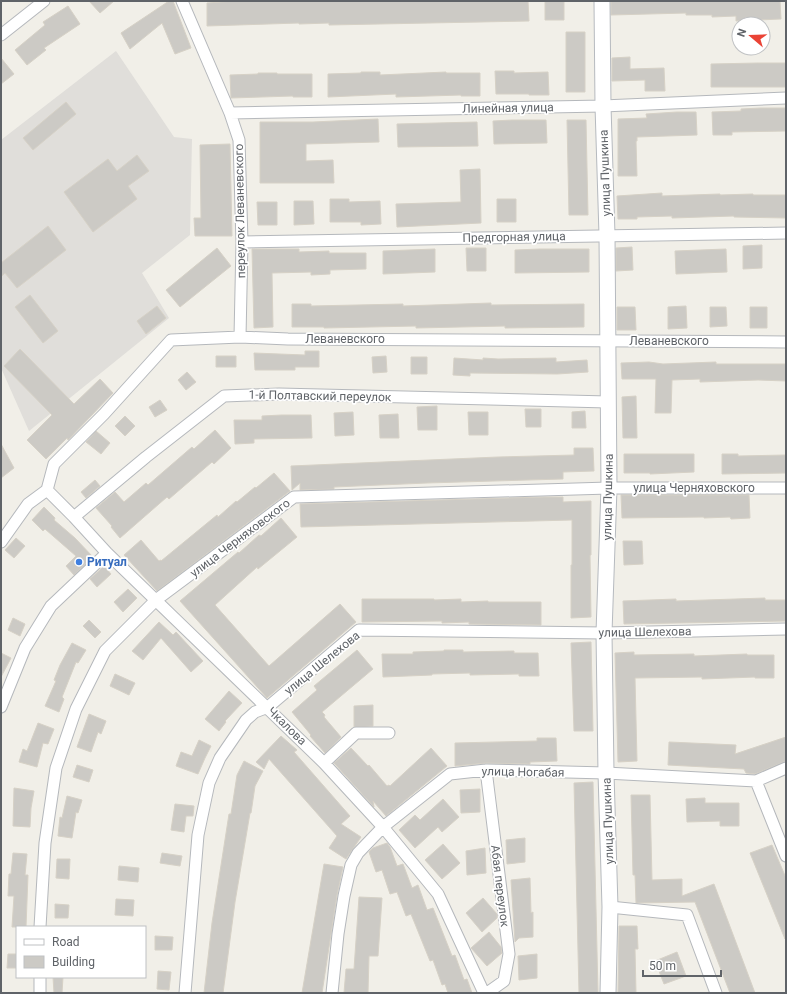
<svg xmlns="http://www.w3.org/2000/svg" width="787" height="994" viewBox="0 0 787 994" font-family="Roboto,sans-serif">
<rect width="100%" height="100%" fill="#f1efe8"/>
<!-- industrial -->
<path fill="#e0deda" d="M116,51L174,137L192,139L190,235L142,273L169,318L29,431L1,368V140Z"/>
<!-- building -->
<path fill="#cccac5" stroke="#d6d1c6" d="M89,1H114L100,13Z
M169,1H173L191,48L175,54L162,23L130,49L121,33Z
M235,1H528L529,21L329,25V23L299,24V23L207,26V3Z
M545,1H564V20H545Z
M611,1H780L781,19L736,21V16L712,17V15H686V13L611,15Z
M68,6L80,24L44,48L46,50L27,65L15,50L45,25L43,22Z
M566,32H585V92H566Z
M630,57V69L664,68L665,91H645V80L612,81V58Z
M1,58L14,74L1,84Z
M758,63H786V87H711V64Z
M495,71H514V73L548,72L549,95H529V94H496Z
M361,72H380V75L446,72V73H480V96H461V95L396,97V94L328,97V74L361,73Z
M258,73H277V74H312V97H293V96L231,98L230,75L258,74Z
M66,102L76,114L33,150L23,138Z
M761,108H786V131L732,132V135H713L712,112L741,111V109Z
M677,112H696L697,135L637,137V141H636L637,176H618V119L647,118L646,114Z
M378,119L379,142L306,144V161L333,160L334,183H260V122H313Z
M512,120H546L547,143L494,144L493,121Z
M567,120H586L588,215H569Z
M477,122L478,146L398,147L397,124Z
M230,144L232,236H195L194,218H201L200,145Z
M137,155L149,171L128,186L137,199L93,232L64,192L108,159L117,171Z
M480,169L481,223L397,227L396,204L461,202L460,170Z
M662,193V196L720,194V195L753,194V195H786V218L734,217V216L672,218V216L637,217V219H618L617,196Z
M330,199H349V202L380,201L381,224L361,225V222H330Z
M497,199H516V222H497Z
M294,201H313L314,224L294,225Z
M257,202H277V225H258Z
M48,226L66,250L17,288L5,273L1,277V263Z
M762,245V268L743,269V246Z
M632,247L633,270L616,271V248Z
M217,248L231,266L180,307L166,290Z
M466,248H486V271H467Z
M252,249H299V252L329,251V253H366V269L330,270V274L311,275V272L272,273L273,327L254,328Z
M435,249V272L383,274V251Z
M540,249H589V272L515,273V250Z
M726,249L727,272L676,274L675,251Z
M30,295L58,331L43,343L15,307Z
M491,303V305L584,304V327L505,328V326L416,328V326L324,328V327H292V304H311V306L403,304V306Z
M157,306L166,318L146,334L137,321Z
M686,306L687,328L668,329V307Z
M617,307H635L636,330H617Z
M710,307H726L727,326L710,327Z
M750,307H767V328H750Z
M20,349L74,404L100,379L113,393L68,440L67,438L46,459L27,440L52,415L4,366Z
M305,351H319V367H295V370H255L254,353L305,355Z
M216,356H236V367H216Z
M386,356L387,372L373,373L372,357Z
M411,357H427V374H411Z
M454,358L483,360V358L498,359L556,358V362L587,360L588,372L557,374L470,373V376L453,375Z
M649,362L663,364L716,362V364H786V381L758,380L700,382V379L672,380L671,413H655L656,379H622L621,363Z
M187,372L196,382L186,390L178,380Z
M636,396L637,438H623L622,397Z
M160,400L167,410L155,417L149,407Z
M437,406V430H418L417,407Z
M525,409H541V427H526Z
M585,411L586,428H572V412Z
M353,412L354,435L335,436L334,413Z
M468,412H488V435H469Z
M398,414L399,438H380L379,415Z
M282,415H311L312,438L254,439V443L235,444L234,420H262V416Z
M125,416L135,426L125,436L115,426Z
M215,430L231,448L214,464L212,462L169,499L167,497L120,538L111,527L112,526L96,508L115,492L124,502L146,483L148,485L192,447L194,449Z
M96,431L110,443L101,454L86,442Z
M1,444L14,468L1,478Z
M574,448H593L594,471L563,472V479L427,483L334,487V489L300,490V483L292,490L291,466L498,457L574,455Z
M624,454H694V472L650,474V473H624Z
M722,454H738V456L786,455V473L722,474Z
M274,473L290,491L157,591L124,555L141,540L159,561L161,560V561L217,515L218,517L236,501L237,502L255,487L256,488Z
M95,480L100,486L86,498L81,492Z
M621,495H749L750,518L731,519L730,517L704,518V517L622,518Z
M544,497H563V502L591,501V555H590L591,617L571,618V565H572V520L301,527L300,504Z
M44,507L55,518L54,520L75,538L93,557L74,575L66,566L76,556L45,529L43,531L32,520Z
M281,518L297,537L258,569L257,567L215,605L269,666L340,604L356,622L267,698L180,601L238,552L239,553L259,535L261,536Z
M16,538L25,546L14,558L5,550Z
M623,541H642L643,564L624,565Z
M104,566L111,574L97,587L90,579Z
M128,589L137,598L123,612L114,602Z
M765,598V600H786V621L624,624L623,601L676,599V601Z
M362,599H434V600L461,599V602L488,601V602H541V625L469,624V622L442,623V621L362,622Z
M13,618L25,624L20,636L8,630Z
M89,620L101,632L95,638L83,626Z
M159,622L173,635L176,632L203,661L191,672L161,638L143,660L132,651Z
M591,642L593,731H574L571,643Z
M72,643L86,650L78,663L76,662L62,697L64,699L59,712L45,706L56,681L54,680L60,665Z
M357,650L373,669L322,712L325,715L324,717L341,737L325,753L310,736L311,735L292,712L317,690L314,686Z
M444,650H463V652L514,651V653H538L539,676H519V674L470,675V673L432,674V675L383,677L382,654H413V652L444,651Z
M634,652V655L694,654V656L747,654V655H774V678H755V677L702,679V677L635,678L637,761L618,762L615,653Z
M1,653L11,658L1,677Z
M115,674L135,683L129,695L110,686Z
M229,691L242,703L225,721L226,722L219,731L205,719Z
M373,705V726L354,727V706Z
M89,714L106,721L101,734L98,732L91,752L77,747Z
M38,723L54,729L48,744L43,743L37,767L19,762L23,749L27,751Z
M281,736L297,750L294,752L350,816L341,824L361,837L346,859L329,848L337,836L269,759L264,769L256,762Z
M786,737V761L755,774L746,773L744,769L668,765L669,742L736,745L735,754Z
M537,738H556L557,761L530,762V764L486,763L455,766V743L537,741Z
M199,740L211,746L205,758L198,774L176,766L181,752L192,756Z
M351,748L368,766L369,765L387,786L389,785L390,786L431,748L447,766L386,816L373,801L374,807L334,763Z
M244,761L263,771L255,786L251,813H250L235,902L223,993H204L212,923L229,814H231L237,775Z
M77,765L93,770L89,782L73,777Z
M593,782L598,993H579L574,783Z
M14,788L34,791L31,808L30,827L13,826Z
M480,789V812L461,813L460,790Z
M631,795H650L652,880L682,879V896L714,884L755,993H730L695,902L636,903L635,875H633Z
M67,796L82,800L78,813L76,812L72,838L58,836L60,817L62,818Z
M705,798V803H739V826H720V821L687,822L686,799Z
M443,799L459,817L442,832L438,827L415,848L399,830L415,815L420,820Z
M175,804L194,806L193,816H186L184,832L171,830Z
M525,838V862L507,864L506,840Z
M387,843L390,847L397,866L403,864L412,888L418,885L427,910L433,908L452,956L455,955L464,980L467,979L472,993H448L445,984L442,985L433,960L430,961L411,914L406,916L397,892L390,894L382,870L376,872L369,852L373,848Z
M443,844L460,863L442,879L425,860Z
M772,845L786,878L785,939L750,853Z
M485,848L486,873L467,875L466,851Z
M13,853L27,854L25,875H28L26,927H12L14,896H8L9,874H11Z
M162,853L182,856L180,866L160,863Z
M57,859H70L69,879L56,878Z
M324,864L343,867L337,895L322,993H302Z
M119,866L139,868L138,882L118,880Z
M530,878L531,913L533,912V937L519,938L515,942L511,880Z
M359,897L382,898L378,956H369L368,993H344L346,969H354Z
M483,898L497,914V918L482,932L466,913Z
M116,899L134,900L133,916L115,915Z
M55,904L69,905L68,918H55Z
M619,926H637L638,949H635L636,993H618Z
M489,932L501,947L502,953L487,966L471,948Z
M155,936L173,937L172,950H155Z
M677,952L686,976L664,984L655,961Z
M8,954H17V968H7Z
M537,954V978L519,980L518,956Z
M158,971L171,972L169,990L157,989Z
M53,977H63L62,993H54Z"/>
<g fill="none" stroke-linecap="round" stroke-linejoin="round">
<defs>
<path id="street" d="M182,1L230,113L239,140L242,242L240,337
M1,35L44,1
M230,113L603,106L786,98
M242,242L786,233
M47,490L74,517L107,553L324,763L383,827L438,894L484,993
M74,517L146,457L224,396L279,394L608,402
M1,542L28,504L47,490L54,464L104,414L171,340L240,337L288,339L786,342
M1,707L25,648L51,606L107,553
M324,763L356,733H389
M486,770L509,954L504,981L487,993
M756,781L786,856
M610,907L687,915L716,993
M40,927L45,843L56,768L76,709L105,651L156,600L294,497L609,488H786
M40,993V977
M185,993L198,835L209,783L220,758L246,720L255,712L268,707L359,630L604,633L786,629
M332,993L338,934L344,896L351,865L358,853L383,827L450,774L486,770L606,773L756,781L786,768"/>
<path id="secondary" d="M602,1L603,106L607,235L609,488L604,633L606,773L610,907L608,993"/>
</defs>
<!-- street casing -->
<use href="#street" stroke="#b5b8bc" stroke-width="13"/>
<!-- secondary casing -->
<use href="#secondary" stroke="#b6babf" stroke-width="17"/>
<!-- street -->
<use href="#street" stroke="#fff" stroke-width="11"/>
<!-- secondary -->
<use href="#secondary" stroke="#fff" stroke-width="15"/>
</g>
<!-- markers -->
<circle fill="#3f7fe0" stroke="#fff" stroke-width="1.5" cx="79" cy="562" r="4"/>
<g text-anchor="middle" dominant-baseline="central" stroke-width="3.5" stroke-linejoin="round" paint-order="stroke">
<!-- street labels -->
<g font-size="12" fill="#5f6368" stroke="#fff">
<text transform="translate(508 108) rotate(-1)">Линейная улица</text>
<text transform="translate(605 173) rotate(-92)">улица Пушкина</text>
<text transform="translate(240 211) rotate(-91)">переулок Леваневского</text>
<text transform="translate(514 237) rotate(-1)">Предгорная улица</text>
<text x="345" y="339">Леваневского</text>
<text x="669" y="341">Леваневского</text>
<text transform="translate(320 396) rotate(1)">1-й Полтавский переулок</text>
<text x="694" y="488">улица Черняховского</text>
<text transform="translate(608 497) rotate(-89)">улица Пушкина</text>
<text transform="translate(240 538) rotate(-37)">улица Черняховского</text>
<text transform="translate(645 632) rotate(-1)">улица Шелехова</text>
<text transform="translate(322 663) rotate(-39)">улица Шелехова</text>
<text transform="translate(287 726) rotate(44)">Чкалова</text>
<text transform="translate(523 772) rotate(1)">улица Ногабая</text>
<text transform="translate(608 821) rotate(-92)">улица Пушкина</text>
<text transform="translate(500 886) rotate(83)">Абая переулок</text>
</g>
<!-- shop labels -->
<g font-size="12" font-weight="bold" fill="#366cbe" stroke="#fff" text-anchor="start">
<text x="87" y="562">Ритуал</text>
</g>
</g>
<!-- border -->
<rect width="787" height="994" fill="none" stroke="#5f6368" stroke-width="4"/>
<!-- legend -->
<rect x="16" y="926" width="130" height="52" fill="#ffffff" stroke="#bfc1c3"/>
<rect x="24" y="939" width="20" height="6" fill="#ffffff" stroke="#bfc1c3"/>
<text x="52" y="946" font-size="12" fill="#5f6368">Road</text>
<rect x="24" y="956" width="20" height="12" fill="#cccac5" stroke="#bfc1c3"/>
<text x="52" y="966" font-size="12" fill="#5f6368">Building</text>
<!-- north arrow -->
<g transform="translate(751 36) rotate(289)"><circle r="19" fill="#ffffff" stroke="#bfc1c3"/>
<path d="M0-3L7 15L0 10L-7 15Z" fill="#ea4335"/>
<text y="-6" font-size="11" font-weight="bold" text-anchor="middle" fill="#5f6368">N</text>
</g>
<!-- scale -->
<path d="M643 970v6h78v-6" fill="none" stroke="#5f6368" stroke-width="2"/>
<text x="649" y="970" font-size="12" fill="#5f6368" stroke="#ffffff" stroke-width="3" paint-order="stroke">50 m</text>
</svg>
